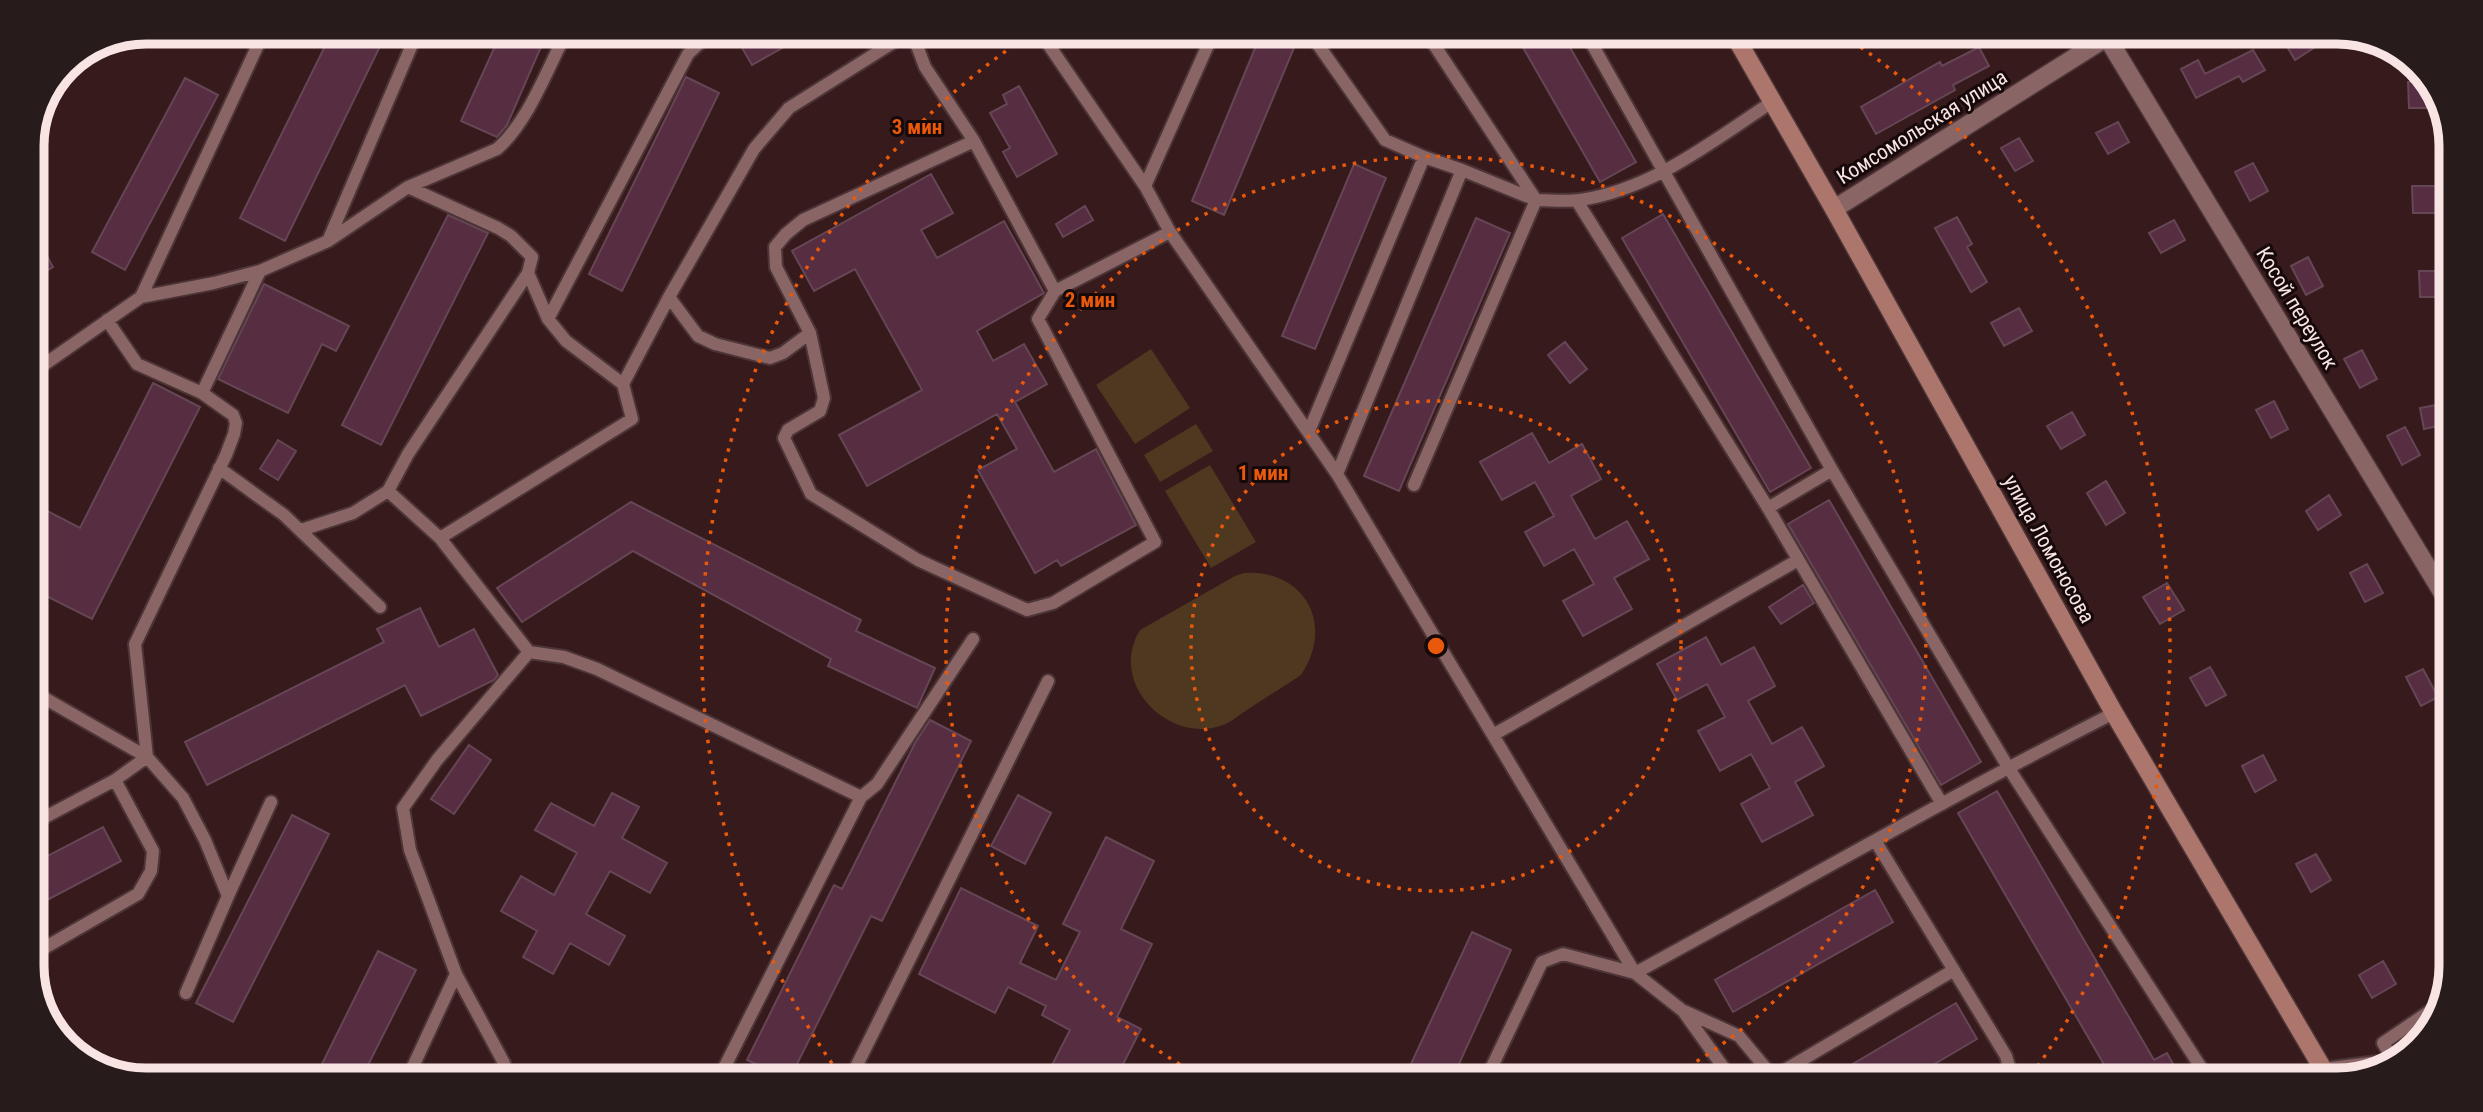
<svg xmlns="http://www.w3.org/2000/svg" width="2483" height="1112" viewBox="0 0 2483 1112" font-family="'Roboto Condensed',sans-serif">
<rect width="100%" height="100%" fill="#371a1c"/>
<!-- green -->
<path fill="#4e3820" d="M1151,349L1190,408L1135,444L1096,385Z
M1196,424L1213,451L1160,482L1144,455Z
M1210,465L1256,542L1211,568L1165,491Z
M1244,573C1305,569 1335,625 1301,675C1283,687 1265,698 1247,710C1239,715 1229,724 1220,726C1166,743 1108,682 1140,630L1235,576Z"/>
<!-- building -->
<path fill="#572d42" stroke="#654654" stroke-width="2" d="M332,32H387L285,241L240,218Z
M501,33H547L507,125L497,137L461,121Z
M734,34H807L752,65Z
M1260,36H1279L1296,43L1224,215L1192,201Z
M1517,37H1564L1636,162L1600,182Z
M2283,40H2326L2295,60Z
M1979,47L1989,66L1953,85L1955,90L1876,134L1861,107L1940,62L1942,66Z
M2253,50L2265,70L2243,82L2239,76L2196,98L2181,69L2198,60L2205,74Z
M686,77L719,93L622,291L589,274Z
M185,78L218,95L125,270L92,252Z
M2408,82H2432L2436,93V108H2409Z
M1019,86L1057,154L1017,177L1003,152L1010,148L990,113L1007,104L1003,95Z
M2118,122L2129,142L2108,154L2096,133Z
M2019,138L2033,161L2015,171L2001,148Z
M2253,163L2268,191L2250,201L2235,172Z
M1354,164L1386,178L1315,349L1282,336Z
M931,174L953,213L921,230L937,258L1004,221L1044,293L977,331L993,361L1024,344L1047,384L1015,402L1054,472L1096,449L1136,525L1061,566L1057,560L1035,573L978,470L1017,449L997,414L867,486L839,435L922,390L855,269L814,291L792,251Z
M2412,186H2439L2440,213H2413Z
M1085,206L1093,220L1063,237L1056,224Z
M1663,214L1811,468L1770,492L1622,238Z
M448,215L488,233L381,445L342,425Z
M1957,217L1972,244L1967,247L1987,282L1971,292L1935,228Z
M1476,218L1510,233L1399,491L1364,476Z
M2174,220L2185,240L2161,253L2149,233Z
M32,229L53,267L32,279Z
M2308,257L2323,286L2306,295L2291,266Z
M2419,271H2446L2447,297H2420Z
M264,284L349,326L336,351L322,344L288,413L218,379Z
M2019,308L2032,331L2004,346L1991,323Z
M1565,342L1587,369L1570,383L1548,355Z
M2362,350L2377,379L2360,388L2344,359Z
M153,383L200,407L92,619L32,589V503L80,528Z
M2274,401L2288,429L2271,438L2256,410Z
M2447,403L2448,424L2424,429L2420,408Z
M2072,412L2085,435L2061,449L2047,426Z
M2405,427L2420,455L2402,465L2387,436Z
M1532,433L1549,463L1582,444L1601,479L1571,496L1595,539L1627,521L1649,559L1614,578L1632,609L1583,636L1563,601L1594,584L1574,549L1544,566L1525,532L1554,516L1535,482L1502,500L1480,462Z
M278,440L296,451L278,480L260,469Z
M2106,481L2125,513L2106,525L2087,493Z
M2329,495L2341,515L2318,530L2306,511Z
M1829,500L1981,762L1941,785L1788,524Z
M631,502L861,620L856,631L935,668L917,708L828,666L831,659L633,551L522,622L497,588Z
M2367,564L2383,593L2365,602L2350,573Z
M2167,583L2184,610L2160,624L2143,597Z
M1803,585L1814,603L1781,624L1769,607Z
M420,608L439,647L474,629L498,675L494,680L421,716L405,685L207,785L185,742L384,642L377,629Z
M1706,637L1721,665L1754,647L1775,686L1748,701L1772,744L1802,727L1824,766L1795,782L1813,815L1762,842L1741,804L1770,788L1751,754L1720,771L1698,731L1725,717L1707,684L1677,700L1657,664Z
M2210,667L2226,695L2206,706L2190,678Z
M2423,669L2438,697L2421,706L2406,677Z
M930,720L971,741L882,921L871,916L792,1074H758L762,1067L747,1060L834,885L842,889L915,743Z
M469,745L491,760L454,814L431,799Z
M2263,755L2276,780L2255,792L2242,766Z
M1997,791L2154,1060L2167,1053L2182,1080H2113L1958,813Z
M612,793L639,807L622,838L667,863L650,893L610,871L586,914L625,936L609,965L570,943L553,974L523,957L537,931L501,911L521,876L554,895L577,853L535,830L551,803L594,826Z
M1018,795L1051,813L1025,864L991,846Z
M292,815L329,834L233,1022L196,1003Z
M103,827L121,861L32,908V864Z
M1106,837L1154,861L1121,929L1152,944L1117,1017L1141,1029L1117,1076L1047,1075L1070,1030L1042,1015L1046,1006L1008,987L995,1013L919,974L961,888L1038,926L1020,963L1056,980L1080,932L1063,924Z
M2316,854L2331,880L2311,892L2296,864Z
M1875,890L1893,922L1733,1012L1715,980Z
M1472,932L1511,950L1453,1077H1405Z
M378,951L416,970L364,1073L318,1072Z
M2383,961L2396,984L2372,998L2359,975Z
M1956,1003L1977,1039L1909,1079L1829,1078Z"/>
<g fill="none" stroke-linecap="round" stroke-linejoin="round">
<defs>
<path id="service" d="M417,33L328,241L408,187L498,228L511,236L532,257L528,273L548,319L566,341L623,384
M913,35L925,67L974,141L1055,291
M1042,35L1145,186L1170,232L1337,474L1635,973L1683,1011L1731,1078
M1312,36L1385,140L1424,157L1462,170L1337,474
M1429,37L1536,200C1550,200 1566,202 1580,200C1653,189 1711,142 1772,102
M1588,37L1832,470L2008,767L2209,1080
M974,141L803,220L786,234L775,247L776,267L810,333L824,398L820,411L788,430L784,438L811,494L918,560L1027,610L1053,603L1155,542L1038,319L1055,291L1170,232
M1145,186L1212,36
M408,187L497,149C528,122 547,70 566,33
M1577,201L1768,508L1942,804
M141,297L264,32
M669,297L698,336L715,344L770,358L783,353L810,333
M548,319L688,54L709,34
M107,320L137,364L202,393L233,415L236,423L234,434L226,455L135,644L147,757
M32,373L141,297L214,283L260,271
M202,393L260,271L328,241
M1309,431L1424,157
M219,468L284,515L380,607
M1414,485L1536,200L1462,170
M388,491L408,454L528,273
M1768,508L1832,470
M301,530L353,513L388,491L440,538L529,652L437,760L403,808L410,850L456,974L504,1063L500,1073
M440,538L632,419L623,384L669,297L754,149L789,108L905,35
M529,652L564,657L597,669L861,797L721,1074
M32,691L147,757L183,798L205,840L228,896L186,993
M1493,735L1798,560
M861,797L877,784L973,639
M32,824L115,780L147,757
M1876,842L2006,1056L2010,1070L2007,1079
M228,896L271,802
M32,955L138,894L151,871L153,851L115,780
M1684,1011L1739,1036L1774,1078
M2323,1069L2393,1060L2383,1043L2433,1009L2443,1005
M410,1073L456,974
M852,1075L1048,681
M1487,1077L1542,962L1563,954L1635,973C1795,886 1952,795 2114,713
M1773,1077L1954,970"/>
<path id="minor" d="M2108,39L2447,600
M1834,209L2104,39"/>
<path id="secondary" d="M1736,38L1834,209L2114,713L2323,1069L2319,1080"/>
</defs>
<!-- service casing -->
<use href="#service" stroke="#4d3537" stroke-width="16"/>
<!-- minor casing -->
<use href="#minor" stroke="#4d3537" stroke-width="21"/>
<!-- secondary casing -->
<use href="#secondary" stroke="#4d3537" stroke-width="21"/>
<!-- service -->
<use href="#service" stroke="#896566" stroke-width="12"/>
<!-- minor -->
<use href="#minor" stroke="#896566" stroke-width="18"/>
<!-- secondary -->
<use href="#secondary" stroke="#ac766c" stroke-width="18"/>
</g>
<!-- distance rings -->
<g fill="none" stroke="#e8590c" stroke-width="3.5" stroke-dasharray="3.5 7">
<circle cx="1436" cy="646" r="245"/>
<path d="M1198 1075A490 490 0 1 1 1670 1077"/>
<path d="M838 1072A734 734 0 0 1 1026 37M1852 41A734 734 0 0 1 2030 1077"/>
</g>
<g text-anchor="middle" dominant-baseline="central" stroke-width="6" stroke-linejoin="round" paint-order="stroke">
<!-- street labels -->
<g font-size="21" fill="#f9e4e4" stroke="#16090a">
<text transform="translate(1922 127) rotate(-32)">Комсомольская улица</text>
<text transform="translate(2297 308) rotate(59)">Косой переулок</text>
<text transform="translate(2049 549) rotate(61)">улица Ломоносова</text>
</g>
</g>
<!-- crop -->
<path d="M0 0H2483V1112H0ZM146 44H2337A102 102 0 0 1 2439 146V966A102 102 0 0 1 2337 1068H146A102 102 0 0 1 44 966V146A102 102 0 0 1 146 44Z" fill="#281b1b" fill-rule="evenodd"/>
<path fill="none" stroke="#f9e4e4" stroke-width="9" d="M146 44H2337A102 102 0 0 1 2439 146V966A102 102 0 0 1 2337 1068H146A102 102 0 0 1 44 966V146A102 102 0 0 1 146 44Z"/>
<circle cx="1436" cy="646" r="10" fill="#e8590c" stroke="#16090a" stroke-width="3.5"/>
<g font-size="21" text-anchor="middle" font-weight="bold" fill="#e8590c" stroke="#16090a" stroke-width="6" stroke-linejoin="round" paint-order="stroke">
<text x="917" y="134">3 мин</text>
<text x="1090" y="307">2 мин</text>
<text x="1263" y="480">1 мин</text>
</g>
</svg>
